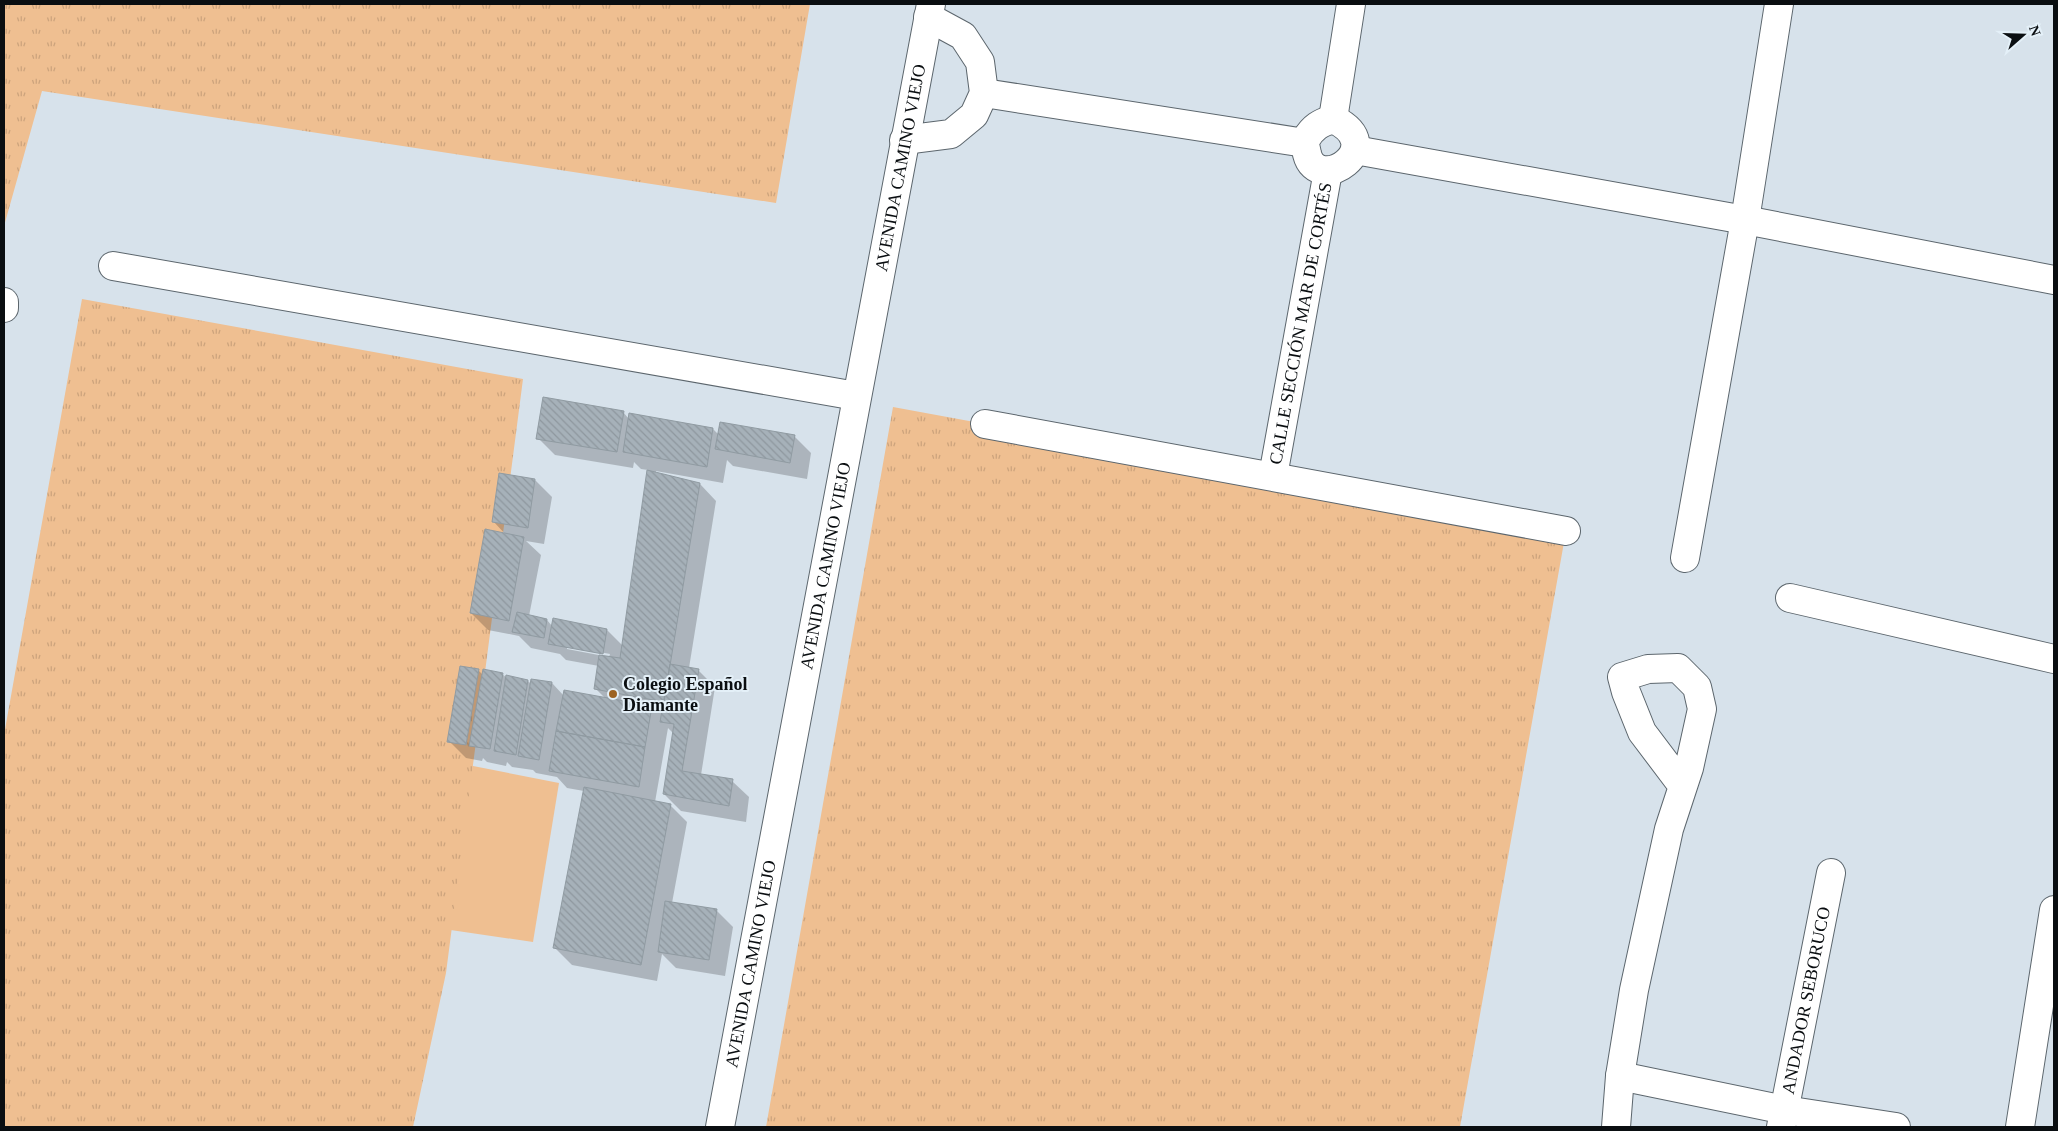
<svg xmlns="http://www.w3.org/2000/svg" width="2058" height="1131" viewBox="0 0 2058 1131" font-family="Georgia,serif">
<defs>
<pattern id="park-tufts" width="24" height="20" patternUnits="userSpaceOnUse" patternTransform="scale(1.25)"><rect width="24" height="20" fill="#efbf91"/><path d="M3 7l-1-3M5 7V3M7 7l1-3M15 17l-1-3M17 17v-4M19 17l1-3" fill="none" stroke="#cca37c"/></pattern>
<pattern id="building-back-hatch" width="6" height="6" patternUnits="userSpaceOnUse" patternTransform="scale(1.25)"><rect width="6" height="6" fill="#a6b1b9"/><path d="M-1 5l2 2M0 0l6 6M5-1l2 2" fill="none" stroke="#8e979e"/></pattern>
</defs>
<rect width="100%" height="100%" fill="#d7e2eb"/>
<!-- grass -->
<path fill="#efbf91" d="M468,765L559,783L533,942L437,928Z"/>
<!-- park -->
<path fill="url(#park-tufts)" d="M4,4H810L776,203L42,91L4,226Z
M82,299L523,379L446,973L413,1127H4V735Z
M893,407L1566,531L1460,1127H766Z"/>
<!-- shadow -->
<path fill="#0003" fill-rule="evenodd" d="M623,412L629,419L713,429L719,435L794,436L811,453L807,479L733,466L727,460L723,483L656,471V474L700,484L716,501L689,668L698,670L715,687L701,775L732,781L749,797L746,822L681,811L664,794L674,734L668,728L655,802L670,805L687,822L672,903L716,910L733,927L725,976L676,968L662,954L657,981L572,965L555,948L584,791L567,788L557,777L536,773L533,770L512,767L507,762L506,766L487,762L483,758L482,761L466,758L449,741L478,670L483,675L502,674L507,678L528,681L532,685V680L552,683L564,696L606,699L596,689L599,666L566,660L560,654L531,648L519,636L488,630L471,613L506,535L493,521L535,480L552,497L544,544L526,541L541,555L529,616L547,620L552,626L554,620L607,630L623,646L648,470L641,469L634,462L633,468L555,455L538,438ZM567,646L610,654L609,657L567,649Z"/>
<!-- building -->
<path fill="url(#building-back-hatch)" stroke="#909ba2" d="M543,397L624,411L617,452L536,439Z
M629,413L713,428L707,467L623,452Z
M720,422L795,435L790,463L715,449Z
M647,470L700,483L664,702L594,689L599,655L620,658Z
M499,473L535,479L528,528L492,522Z
M485,529L524,537L509,621L470,613Z
M517,612L547,619L544,638L512,632Z
M553,618L607,629L603,654L548,644Z
M670,664L699,669L682,771L733,779L729,806L663,794L674,724L660,722Z
M460,666L479,669L466,745L447,742Z
M483,669L503,673L490,749L469,746Z
M506,675L528,680L516,755L494,751Z
M531,679L552,682L539,760L518,756Z
M564,690L652,706L645,747L556,731Z
M556,731L645,747L639,787L549,771Z
M584,787L671,804L641,965L553,948Z
M665,901L717,909L709,960L658,952Z"/>
<g fill="none" stroke-linecap="round" stroke-linejoin="round">
<defs>
<g id="minor">
<path d="M984,93L1305,143"/>
<path d="M1333,119C1392,147 1317,196 1307,154C1306,148 1304,144 1306,139C1313,127 1320,123 1333,119Z"/>
<path d="M1333,119L1351,4"/>
<path d="M904,140L951,134L974,115L984,93L980,62L963,36L928,17"/>
<path d="M1355,150L1745,220L2054,280"/>
<path d="M113,266L856,396"/>
<path d="M4,302V308"/>
<path d="M985,424L1566,531"/>
<path id="s1" d="M1273,476L1328,171"/>
<path d="M1685,558L1745,220L1779,4"/>
<path d="M1790,598L2054,659"/>
<path d="M1620,1076L1785,1110L1896,1127"/>
<path id="s2" d="M720,1127L931,4"/>
<path d="M1616,1127L1620,1076L1634,990L1669,829L1689,768L1702,709L1697,687L1678,668L1648,669L1622,677L1626,692L1642,732L1682,785"/>
<path id="s3" d="M1781,1127L1831,873"/>
<path d="M2020,1127L2054,910"/>
</g>
</defs>
<!-- minor casing -->
<use href="#minor" stroke="#5c666d" stroke-width="30"/>
<!-- minor -->
<use href="#minor" stroke="#fff" stroke-width="28"/>
</g>
<!-- markers -->
<circle fill="#9d6322" stroke="#e4f0f8" stroke-width="2" cx="613" cy="694" r="5"/>
<g text-anchor="middle" dominant-baseline="central" stroke-width="4" stroke-linejoin="round" paint-order="stroke">
<!-- street labels -->
<g font-size="18" fill="#0a0e11" stroke="#e4f0f8">
<text stroke="none"><textPath href="#s2" startOffset="976">AVENIDA CAMINO VIEJO</textPath></text>
<text stroke="none"><textPath href="#s1" startOffset="155">CALLE SECCIÓN MAR DE CORTÉS</textPath></text>
<text stroke="none"><textPath href="#s2" startOffset="571">AVENIDA CAMINO VIEJO</textPath></text>
<text stroke="none"><textPath href="#s2" startOffset="166">AVENIDA CAMINO VIEJO</textPath></text>
<text stroke="none"><textPath href="#s3" startOffset="129">ANDADOR SEBORUCO</textPath></text>
</g>
<!-- poi labels -->
<g font-size="18" font-weight="bold" fill="#0a0e11" stroke="#e4f0f8" text-anchor="start">
<text x="623" y="684">Colegio Español<tspan x="623" dy="21">Diamante</tspan></text>
</g>
</g>
<!-- border -->
<rect width="2058" height="1131" fill="none" stroke="#0a0e11" stroke-width="10"/>
<!-- north arrow -->
<g transform="translate(2023 35) rotate(70)" stroke="#e4f0f8" stroke-width="4" paint-order="stroke">
<path d="M0-4L9 19L0 12L-9 19Z" fill="#0a0e11"/>
<text y="-8" font-size="14" font-weight="bold" text-anchor="middle" fill="#0a0e11">N</text>
</g>
</svg>
